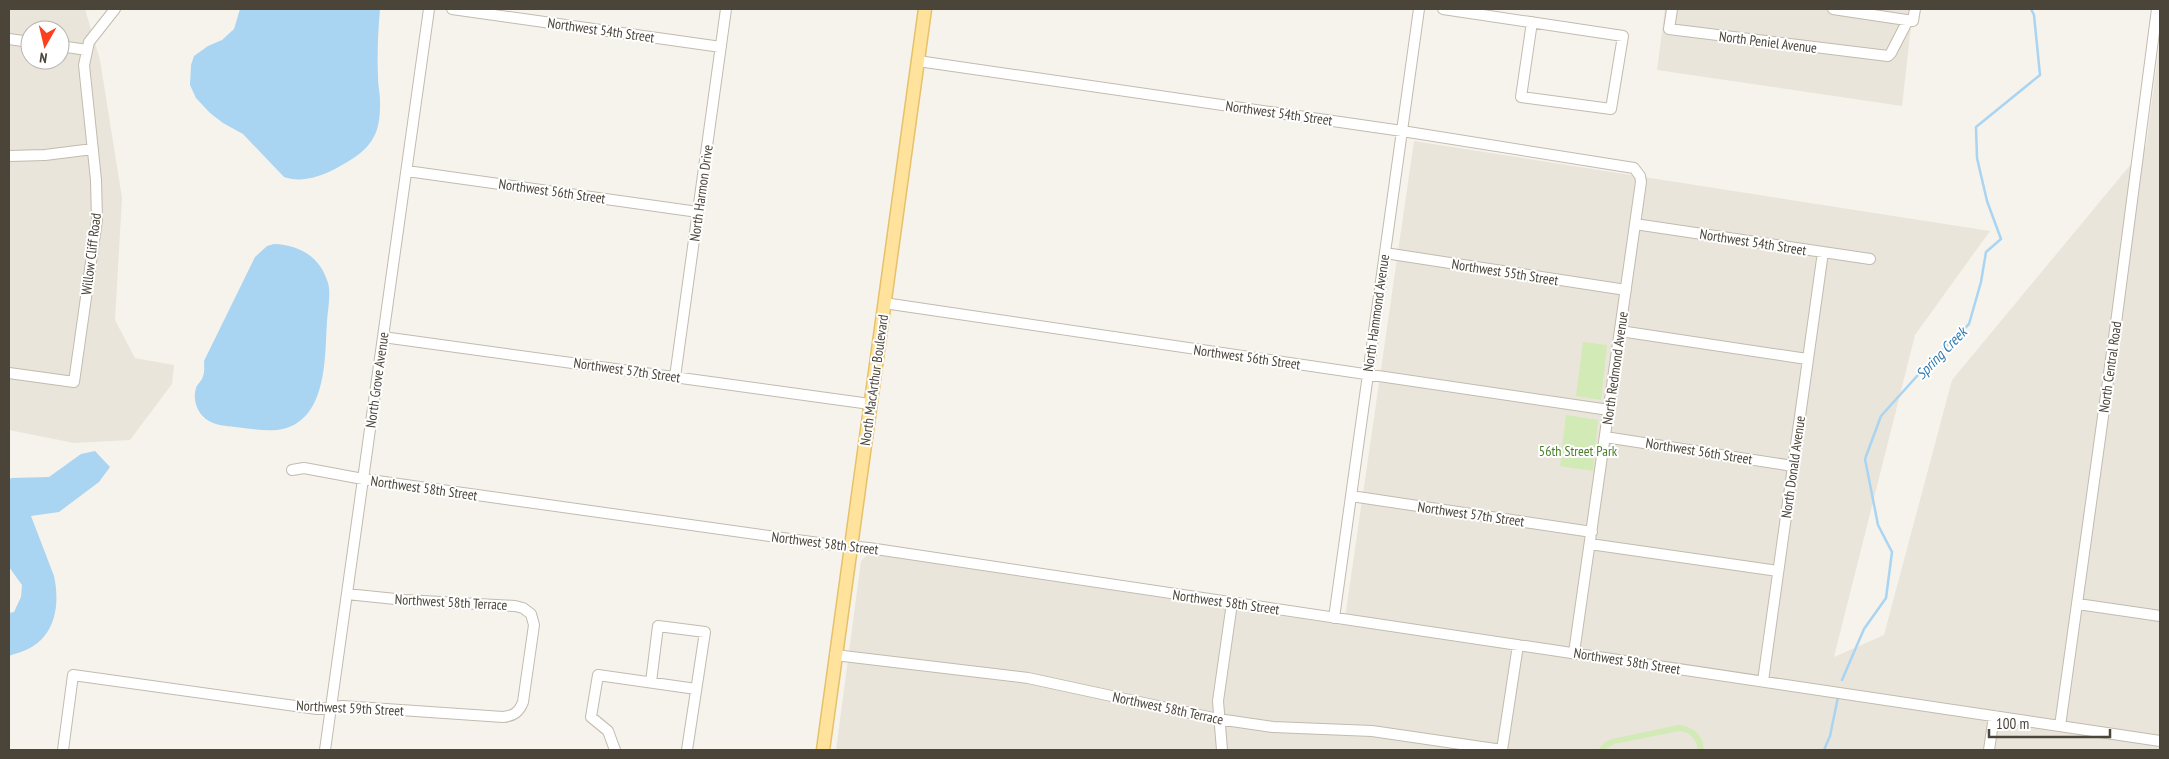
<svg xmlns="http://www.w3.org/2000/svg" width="2169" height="759" viewBox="0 0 2169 759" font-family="'PT Sans Narrow',sans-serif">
<rect width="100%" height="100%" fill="#f6f3ec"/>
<!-- residential -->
<path fill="#eae5da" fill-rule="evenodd" d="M9,9H85L100,60L122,198L115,320L135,358L174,365L172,384L130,440L74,443L9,430ZM30,30H60V60H30Z
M1665,9H1913L1902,106L1657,70Z
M2160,39V750H836L861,561L867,555L871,554L1344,625L1414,141L1990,231L1915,335L1834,657L1884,635L1952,380L2146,146Z"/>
<!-- green -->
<path fill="#d2eab5" d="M1583,342L1607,345L1601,400L1576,396Z
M1566,415L1598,420L1593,471L1560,466Z
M1678,725C1693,726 1703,735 1704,750H1698C1697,739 1690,732 1679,731L1614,744L1604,750H1598L1605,742L1612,739Z"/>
<!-- water -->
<path fill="#a9d4f2" d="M240,9H380C378,32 377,55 378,78C378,86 380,93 380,101C381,140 368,151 335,169C320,177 300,183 284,177L243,134L223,123L210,113L196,98L190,85L191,65L194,56L208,46L222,40L234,29Z
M274,244C299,245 320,256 328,283C331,293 328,309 327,321C325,352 327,404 297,423C279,435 256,429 235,427C227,426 215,425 209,421C198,415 192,400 196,388C197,384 202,381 203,376C205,371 204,365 204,361L255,257L267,246Z
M95,451L110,467L99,482L59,512L31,516L54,576C60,603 56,634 30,648C23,652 16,653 9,656V613L14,612L21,597L22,585L9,567V480L11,478L49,477L81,454Z"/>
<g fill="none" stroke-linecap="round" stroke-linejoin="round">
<!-- stream -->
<path stroke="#a9d4f2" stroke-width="2.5" d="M1842,680L1864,629L1886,598L1892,552L1878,525L1865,459L1881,416L1927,365L1969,324L1981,282L1986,252L2001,239L1987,201L1977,158L1976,127L2040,75L2034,15L2031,9
M1824,750L1830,736L1838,697"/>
<defs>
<path id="minor" d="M452,9L721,47
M1443,9L1623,36L1611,109L1521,97L1532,22
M1672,9L1669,29L1888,56L1891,53L1908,20
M1833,9L1913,21L1915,9
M9,39L30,42
M60,46L87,50
M918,61L1402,131L1634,168L1640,176L1641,182L1574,653
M9,156L45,155L93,149
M407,171L698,212
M1635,224L1870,259
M1385,253L1626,290
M884,303L1609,410
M1620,331L1807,359
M383,337L870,404
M9,373L74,382L97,220L96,180L84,65L89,42L115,9
M675,377L726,9
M1605,437L1793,466
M292,470L304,468L363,479L826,544L869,548L2160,741
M1351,496L1592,532
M1590,544L1778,571
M2078,604L2160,616
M1334,618L1419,9
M835,655L1028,678L1218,719L1273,727L1372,731L1502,750
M1763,681L1823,252
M651,682L658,626L705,632L687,750
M2060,726L2116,323L2157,9
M63,750L73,675L317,709L342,706L503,717C514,716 519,712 523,702L534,625L531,614L523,608L515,606L405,600L347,594
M325,750L429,9
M615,750L608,731L591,717L598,675L696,689
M1222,750L1218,701L1232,603
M1502,750L1518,645
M1989,750L1994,716"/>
<path id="major" d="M823,750L925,9"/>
</defs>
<!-- minor casing -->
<use href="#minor" stroke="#c2bbae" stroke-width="12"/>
<!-- major casing -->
<use href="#major" stroke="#e6c16a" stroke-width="15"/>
<!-- minor -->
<use href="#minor" stroke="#fff" stroke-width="10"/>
<!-- major -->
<use href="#major" stroke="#ffe39c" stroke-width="12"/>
</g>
<g text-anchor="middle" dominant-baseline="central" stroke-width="4" stroke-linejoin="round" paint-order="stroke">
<!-- street labels -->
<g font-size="14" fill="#4b4439" stroke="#fff">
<text transform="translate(601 30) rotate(8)">Northwest 54th Street</text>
<text transform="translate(1768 42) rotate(7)">North Peniel Avenue</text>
<text transform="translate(1279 113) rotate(8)">Northwest 54th Street</text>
<text transform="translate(552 191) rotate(8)">Northwest 56th Street</text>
<text transform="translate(701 193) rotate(-82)">North Harmon Drive</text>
<text transform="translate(1753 242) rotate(9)">Northwest 54th Street</text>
<text transform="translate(91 254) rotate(-83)">Willow Cliff Road</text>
<text transform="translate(1505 272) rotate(9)">Northwest 55th Street</text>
<text transform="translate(1376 313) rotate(-82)">North Hammond Avenue</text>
<text transform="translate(1247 357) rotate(8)">Northwest 56th Street</text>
<text transform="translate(2110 367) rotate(-82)">North Central Road</text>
<text transform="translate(1615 368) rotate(-82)">North Redmond Avenue</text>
<text transform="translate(627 370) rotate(8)">Northwest 57th Street</text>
<text transform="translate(377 380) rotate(-82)">North Grove Avenue</text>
<text transform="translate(874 380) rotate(-82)">North MacArthur Boulevard</text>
<text transform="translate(1699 451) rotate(9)">Northwest 56th Street</text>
<text transform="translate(1793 467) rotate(-82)">North Donald Avenue</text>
<text transform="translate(424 488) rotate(8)">Northwest 58th Street</text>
<text transform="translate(1471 514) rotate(8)">Northwest 57th Street</text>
<text transform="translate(825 543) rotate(7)">Northwest 58th Street</text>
<text transform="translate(451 602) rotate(3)">Northwest 58th Terrace</text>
<text transform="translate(1226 602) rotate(8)">Northwest 58th Street</text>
<text transform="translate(1627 661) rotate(9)">Northwest 58th Street</text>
<text transform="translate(350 708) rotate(3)">Northwest 59th Street</text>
<text transform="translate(1168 708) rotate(12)">Northwest 58th Terrace</text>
</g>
<!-- park labels -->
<g font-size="14" fill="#4a7f2a" stroke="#fff">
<text x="1578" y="451">56th Street Park</text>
</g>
<!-- water labels -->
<g font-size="15" font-style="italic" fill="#2e7ab2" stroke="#fff">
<text transform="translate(1941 353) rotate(-46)">Spring Creek</text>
</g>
</g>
<!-- border -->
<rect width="2169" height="759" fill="none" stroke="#4b4439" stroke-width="20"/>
<!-- north arrow -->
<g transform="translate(45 45) rotate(188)"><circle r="24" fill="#ffffff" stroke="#b7b4b0"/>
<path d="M0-4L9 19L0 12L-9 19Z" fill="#fc3f1d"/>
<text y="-8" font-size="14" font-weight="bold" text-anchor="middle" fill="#4b4439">N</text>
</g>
<!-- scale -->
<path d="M1989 729v8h121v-8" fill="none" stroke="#4b4439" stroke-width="2.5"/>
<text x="1996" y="729" font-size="15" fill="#4b4439" stroke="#ffffff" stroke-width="4" paint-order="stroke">100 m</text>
</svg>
